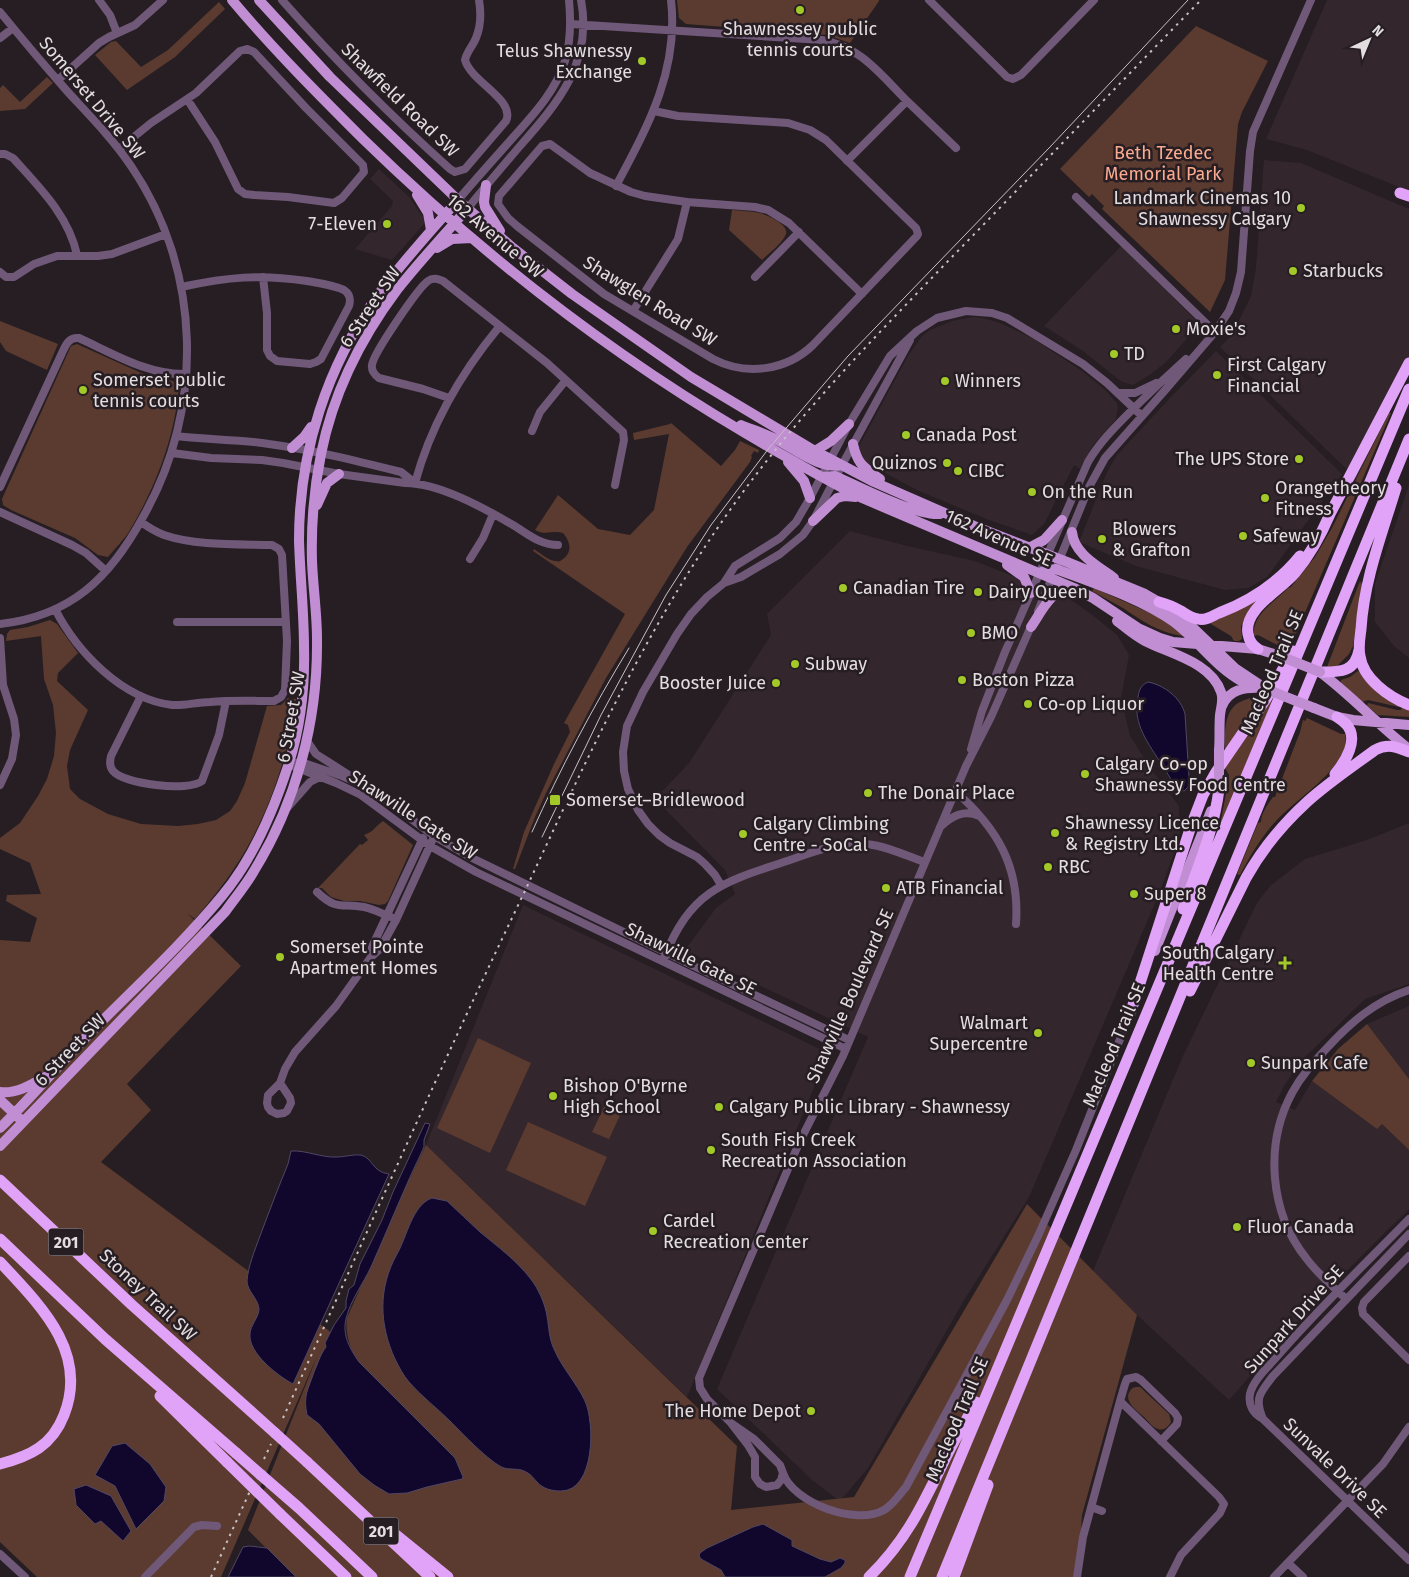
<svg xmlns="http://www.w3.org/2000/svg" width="1409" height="1577" viewBox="0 0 1409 1577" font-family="'Fira Sans',sans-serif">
<rect width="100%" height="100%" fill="#261e23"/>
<!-- built -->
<path fill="#34262d" d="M1327,0H1409V191L1307,150L1266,139Z
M1264,160L1301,163L1409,209V366L1360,482L1220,347L1232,335L1251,296L1256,268Z
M379,169L410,198L424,219V224L392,260L355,249L392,206L393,201L370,179Z
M1121,246L1200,324L1166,362L1151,374L1133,385L1122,382L1083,351L1044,326Z
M973,317L983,318L1000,323L1032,338L1082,371L1104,389L1116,402L1118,407L1116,419L1093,445L1080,469L1074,465L1044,524L1032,535L989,520L919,491L868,464L860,455L859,446L908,356L922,336L930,330L952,321Z
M1216,351L1342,474L1267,577L1248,588L1225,590L1136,566L1079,542L1107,472L1117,455L1171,397Z
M1409,485V658L1394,646L1375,622V584Z
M850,531L907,546L975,561L1070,599L1095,617L1117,635L1129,655L1121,698L1130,736L1151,769L1179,806L1180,836L1162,886L1133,955L1029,1197L963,1302L868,1468L840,1501L812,1480L717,1389L868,1037L685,950L716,908L735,894L725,870L655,799L689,763L771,635L767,614Z
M1409,823V984L1365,999L1301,1061L1284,1086L1276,1102L1295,1110L1312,1081L1377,1129L1382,1124L1409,1150V1209L1318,1299L1229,1400L1137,1315L1093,1271L1182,1058L1257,903L1270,886L1305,859L1367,840Z
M523,905L828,1053L687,1397L426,1145Z
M1409,1006V1079L1367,1024Z"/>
<!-- green -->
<path fill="#5b3b30" d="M677,0H879V1L850,43L827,35L686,24L679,18Z
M219,2L225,9L175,57L127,90L95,55L111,42L116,41L141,67L168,50Z
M1196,26L1268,61L1242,112L1238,124L1225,280L1210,312L1102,209L1104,206L1092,194L1089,197L1060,169Z
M47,77L53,83L25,109L0,111V88L3,85L20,102Z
M732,210C741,211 751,211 760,213C767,215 789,224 786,234C782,244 769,253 762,260L729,230Z
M0,321L58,344L47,370L6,351L0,342Z
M77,344L139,372L150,376L173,381L179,386C175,437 156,486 130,530C124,540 115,548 108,557L98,555L75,538L11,510L3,505L2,499L71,346Z
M1389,413H1391L1291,645L1287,650L1258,635L1253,636C1254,612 1273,604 1288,588L1291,587L1315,557L1332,528Z
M671,423L721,466L735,450L740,441L759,450L758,453L754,451L751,456L752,457L750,462L687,547L606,678L546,793L535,817L515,869H513L524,832L554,764L570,732L568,725L564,723L625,614L533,551L534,549C540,553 549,561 556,561C560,562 560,561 563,559C573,552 570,541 563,533C553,530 545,536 535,530L558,495L598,529L630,535L654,510L669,434L634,440L633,433L670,424Z
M1360,581L1362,584L1353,646L1349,654L1335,668L1327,667Z
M1094,588L1159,617L1183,634L1182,636C1158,632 1142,621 1123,608C1113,602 1102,597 1092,591Z
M1259,597L1241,626L1242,639L1239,641H1234L1231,636L1211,624V623Z
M50,620L57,624L78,653L58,673L57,681L88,710L70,750L67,766L70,789L80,799L108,814L141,824L178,826L198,824L216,820L230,811L237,801L245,783L267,706L281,705L288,698L296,699C288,757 268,818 235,867C223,886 209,902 195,919L187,913L241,966L127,1084L151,1110L101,1162L328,1330L352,1352C349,1341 345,1331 347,1318L394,1211L426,1145L737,1446L731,1510L854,1497L1027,1204L1137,1315L1082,1515L1078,1577H295L248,1530L318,1354L221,1577H37L0,1542V940L30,942L37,918L6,901L7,895L41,894L30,863L0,849V838L20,823L38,796L47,779L54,756L56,733L53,705L44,679L41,636L6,641L7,634L10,630L28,627Z
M1358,671L1361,672L1399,706V707L1368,700L1362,702L1341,683V680L1350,677Z
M1257,696L1262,698L1225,751C1225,735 1223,713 1238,703C1243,700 1251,698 1257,696Z
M1268,701L1275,703L1222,826L1220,825L1229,778V775L1225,768Z
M1368,703L1397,710H1401L1402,707L1409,709V717L1378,715L1367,706Z
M1307,718L1341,734H1345C1353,765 1294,800 1276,821C1261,837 1250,856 1240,875L1237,874L1258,823L1261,822C1261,813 1268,804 1273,797H1275L1300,732L1303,720L1305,721Z
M383,821L413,845L388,901L385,904L379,905L360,901H344L331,897L322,888H318L360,844L362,845L368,840L364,835C375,831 374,827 383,821Z
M1367,1024L1409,1079V1150L1382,1124L1377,1129L1312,1081L1338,1049Z
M478,1038L531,1063L490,1153L437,1128Z
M606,1103L622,1111L609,1139L592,1132Z
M528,1122L607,1157L585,1206L506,1170Z
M1140,1387L1169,1414L1171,1422C1168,1427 1164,1431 1158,1429C1153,1428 1148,1421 1144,1417C1137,1411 1123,1401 1130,1391C1132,1387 1135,1387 1140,1387Z"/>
<!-- water -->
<path fill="#11072d" stroke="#504763" d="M1148,682C1164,685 1181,698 1185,714L1189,778L1188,787L1184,791C1174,788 1168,773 1162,765C1149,744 1132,724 1138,697C1139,690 1141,685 1148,682Z
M425,1123L430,1124L424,1140V1147C405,1186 389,1227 371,1267C363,1284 350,1301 346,1319C342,1335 350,1349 359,1362L455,1458L463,1477L462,1479L427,1487L407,1493L389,1494L374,1485L360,1474L319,1424L307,1415C303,1395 308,1390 314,1372C318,1363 320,1355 326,1347L325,1343L334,1325L346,1308V1301L349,1289L354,1285L360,1264L382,1220L393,1192Z
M291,1151C306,1150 322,1158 337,1157C344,1157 354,1154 361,1155C373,1158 372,1172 389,1174L293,1384C278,1376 248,1353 250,1334C250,1326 259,1317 259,1309C258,1298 247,1291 247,1281C248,1266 255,1250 260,1236C269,1212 278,1188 288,1164Z
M432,1198L447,1201C458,1211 469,1222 480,1232C497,1246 516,1260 530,1278C538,1288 545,1303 547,1316C549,1328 549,1338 554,1349C562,1368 576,1382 585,1401C595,1423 595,1491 561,1491C552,1491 543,1489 537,1482C534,1479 531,1474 526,1472C520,1468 511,1470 504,1468C490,1463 461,1432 450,1421C437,1408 421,1396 409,1382C403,1375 399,1367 395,1359C379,1324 378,1288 397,1254C407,1237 412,1205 432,1198Z
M125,1443L150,1464L166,1487L164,1501L136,1529L115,1486L95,1475L112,1446Z
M86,1485L111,1496L131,1531L123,1541L101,1521L95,1524L76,1505L74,1489Z
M763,1524L792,1540V1546L820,1559L831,1562L840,1558L845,1560V1563L841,1568L825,1577H725L721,1570L701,1559L699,1556L700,1553L707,1548L753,1527Z
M249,1546L267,1548L296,1577H228L243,1547Z"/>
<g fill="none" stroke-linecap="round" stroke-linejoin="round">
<!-- minor -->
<path stroke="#705879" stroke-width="8" d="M99,0L110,15L117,33
M282,0C335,60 391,116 450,169L455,172L465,169L506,121C516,100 471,82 465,60C467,51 473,46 476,38C481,26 481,12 479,0
M929,0L1007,77L1013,79L1021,75L1094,0
M0,12C22,39 44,65 67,91C89,115 113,139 131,166C202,271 205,408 143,517C110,578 71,616 0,624
M571,24L822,40C860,46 881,75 907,101L847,161
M0,38L13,28
M58,80L99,43L109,37L135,25L163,0
M907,101L956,148
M654,111L678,116L788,123L810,130L826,140L916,228L918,234L917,236L813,345C786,371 746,376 713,359L604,294L517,226L508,218L498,204L499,196L542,146L550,144L590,173L631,192L645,196L687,202L755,207L768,210L789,223L862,294
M119,149L151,123L196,93L240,51L247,49L254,52L306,108L363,165L364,172L342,198L334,203L288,197L254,195L245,194L238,189L215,142L187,99
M0,154H5L13,158C39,187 69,216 77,255
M616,186C648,126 679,70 671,0
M1076,197L1215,332
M458,200C475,180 492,161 509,142C531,117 555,93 565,61C571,41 571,21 569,0
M468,208C485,187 502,167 520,146C558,103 593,62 581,0
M0,272L6,277H14L34,264L57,256H98L112,254L166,234
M755,277L799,232
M181,287C228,277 259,274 307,281C319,283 333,285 344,290C350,294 351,299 349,306L321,359L316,362L310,364L277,361L270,356L267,350V313L263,277
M633,311L678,239L687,202
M1118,393H1135L1156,383
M449,398L423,389L379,378C375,375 371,371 372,365C373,354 418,288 428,281C433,277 438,279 443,281L547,363L623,432L624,440L615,485
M532,431L540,412L566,380
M177,436C207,440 238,439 269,444C313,450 357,461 401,472L415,483
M172,453L211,458L262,460L283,463L339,474L405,483C439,483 484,508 513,525C528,534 540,545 558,545
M415,483C431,424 461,373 499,327
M0,487L62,353C66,344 69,337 79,338C114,354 148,375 186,374
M0,512L72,545L86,553L106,571
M470,559L483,538L493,514
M1058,563L1089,487L1105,458L1166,389L1215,332L1229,311L1236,293L1241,272L1250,151L1253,132L1311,0
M724,583L741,577L780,554L803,535L813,521L842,465L910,340
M55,609C77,652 122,699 172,705C184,706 197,702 210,702C231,700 253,701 274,701L281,697L285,690L287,641L282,555L279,549L272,545C238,544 196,546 164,535C156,532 148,527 141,522
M1038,611L1053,575
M177,622H286
M0,638L3,685L14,719L16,735L12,759L0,785
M141,696L111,756C110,761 109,766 113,771C123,784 189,792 202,781L219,735L226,701
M307,741L316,754L349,775
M971,749L982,711L1005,652L1088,462C1099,443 1114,428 1130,412C1148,394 1167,376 1186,359
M288,764L301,762L342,776L370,788L434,836L470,857L677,958L849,1040
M295,767L336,783L361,795L430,846L476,872L846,1049
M955,791C997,828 1020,866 1016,924
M287,808L310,782L320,777
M940,827C952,816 964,809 979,816
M721,885L715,875L705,864L697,857L670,843L659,835L648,824L638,810L628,789L624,771L623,752L627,726L643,692L677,634L691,614L707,597L724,583L735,566L780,538L796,522L810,498L849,424L890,356L917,331L937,318L966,311L992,313L1007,318L1083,364L1107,383L1142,416
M317,892C337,911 341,903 364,907C374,909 382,914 391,917
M371,957L372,947L423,838
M664,958C691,890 723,882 787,861C813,852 838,842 866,844C886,846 905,855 924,862
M280,1083L290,1098L291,1103L287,1111L284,1113L277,1114L271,1111L268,1107L267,1103L268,1095L280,1083L285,1069L295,1052L336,1006L371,957L380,949L396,920L432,841
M1409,1219C1364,1265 1316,1311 1274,1360C1266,1369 1253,1381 1250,1394C1248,1405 1253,1414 1263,1419L1409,1560
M1409,1256L1364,1302L1362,1308L1363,1314L1409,1360
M1346,1299C1332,1286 1317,1273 1306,1258C1270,1213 1264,1145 1292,1093C1301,1076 1313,1063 1326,1049C1350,1023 1375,1001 1409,990
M1120,1401L1125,1384L1127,1379L1136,1377L1141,1380L1175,1413L1178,1418L1177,1424L1161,1441
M1263,1419C1254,1398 1260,1393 1273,1376L1409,1234
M731,1423L754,1439L780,1465L783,1473L781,1480L777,1485L766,1487L760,1484L755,1477V1457L748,1445L731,1423L707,1399L700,1388L699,1378L799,1143L843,1056L966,766L991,717L1032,624
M783,1473C793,1503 856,1526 884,1510C893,1505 899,1495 906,1487L1007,1300L1038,1236L1076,1150L1130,1014
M1091,1507L1102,1511
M0,1554L25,1577
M1288,1563L1303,1577
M145,1577L194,1527L202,1525L217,1526
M1077,1577L1083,1537L1120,1401L1219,1497L1224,1504L1220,1513L1181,1555L1170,1577
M1274,1577L1383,1464L1409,1427"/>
<!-- major -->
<path stroke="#c18ed3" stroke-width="10" d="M232,0C273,49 318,94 363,139C480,253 604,350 745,433C784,456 822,478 862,498L1074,588L1093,598L1138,628L1160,638L1173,642L1258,649L1280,656
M259,0L330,77L458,200L513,248L572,294L691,377L815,451L874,482L979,528L1067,562L1145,594L1159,602L1186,621L1236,669L1266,689
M486,185L484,202L485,207L500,231
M417,195L428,213L431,230
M437,248L452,239L472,238
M741,425C753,430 766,434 777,440C795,449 821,470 842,465
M853,444C858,466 864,467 880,479
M292,448L304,437L311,427
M815,451L831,441L849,424
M788,462L804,481L810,498
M822,477L835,476C860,487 915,516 940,514
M317,505L327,483L339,474
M813,521L837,498L845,496L856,497
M1072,532C1074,554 1098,566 1114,578
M1029,548L1044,540L1062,520
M1007,565L1024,577L1031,593
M1040,573L1044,571L1056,569C1093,583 1142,599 1174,622C1198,640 1216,668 1243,682
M1117,621C1126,628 1135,636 1145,641C1170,654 1211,662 1221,692C1224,699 1221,707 1220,715C1219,727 1220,739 1219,750
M1031,627C1042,611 1051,589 1072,588
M1320,672C1352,696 1378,725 1409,749
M1222,706C1229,689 1245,687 1262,688
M1314,708L1337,717L1353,720L1409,725
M1155,951L1211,811
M0,1092C16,1094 31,1085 45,1077
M0,1100L19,1118
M0,1128C35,1094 66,1056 101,1022C142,981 185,941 222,896C253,859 273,812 288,766C300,729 305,687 304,648C304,612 300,576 299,540C299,452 327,366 378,295C402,262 431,231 458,200
M0,1146L225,912C235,898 246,885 254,871C297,801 318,720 317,639C317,613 313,587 312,561C311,525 314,489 321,454C333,394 361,338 397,290C419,262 444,235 468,208"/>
<!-- highway -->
<path stroke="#e1a3f7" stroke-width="11" d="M1400,193L1409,196
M1396,488C1382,534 1364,580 1361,629C1360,637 1358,647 1360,656C1363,679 1389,697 1409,705
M1159,602C1167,604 1174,607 1181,611C1186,614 1191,618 1198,619C1206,621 1212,616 1219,613C1250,601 1279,582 1300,556
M1258,649C1253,646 1249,640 1248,634C1243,609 1281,590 1295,573C1310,555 1321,535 1330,514L1409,363
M1320,672C1339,672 1355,673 1359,650
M1335,774C1345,762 1360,739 1346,724C1343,721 1340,719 1337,717
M1183,909C1197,869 1214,831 1219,789
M1190,991L1246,878C1262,849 1283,824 1307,802C1328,783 1352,767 1375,750C1388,743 1397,747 1409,752
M1130,1014L1191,826L1203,795L1216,772L1266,699L1293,651
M0,1180L132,1305L275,1433
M0,1239L105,1339L236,1453
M0,1262C40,1305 89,1352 64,1415C52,1446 30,1456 0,1464
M160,1396L227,1462
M307,1462L430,1577
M261,1475L299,1508L372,1577
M280,1514L346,1577
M390,1530L448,1577
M869,1577C907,1540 924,1502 947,1455C956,1437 967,1419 976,1402
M910,1577C1075,1181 1244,786 1409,389
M942,1577L1409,439
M954,1577L988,1485"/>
<!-- tram -->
<path stroke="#c7c1c4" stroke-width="1" d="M532,832C560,769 593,707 629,648
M542,837L601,715L666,595L711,525L769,448L848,356L1050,147L1188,0"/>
<!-- rail -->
<path stroke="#c7c1c4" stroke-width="2" stroke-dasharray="2.5 5" stroke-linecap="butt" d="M283,1418C362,1243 440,1068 523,895C585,763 645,630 730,510C794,419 873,339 950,259C1034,173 1117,86 1201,0
M264,1459L271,1444
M211,1577L250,1491"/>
<!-- major-bridge -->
<path stroke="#c18ed3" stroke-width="10" d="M1280,656L1320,672
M1266,689L1314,708
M1219,789V750"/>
<!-- highway-bridge -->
<path stroke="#e1a3f7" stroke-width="11" d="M275,1433L307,1462
M236,1453L261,1475
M227,1462L280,1514"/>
</g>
<!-- markers -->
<g fill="#a2c928" stroke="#261e23" stroke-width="2">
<circle cx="800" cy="10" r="5"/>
<circle cx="642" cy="61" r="5"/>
<circle cx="1301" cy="208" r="5"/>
<circle cx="387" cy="224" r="5"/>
<circle cx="1293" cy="271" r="5"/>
<circle cx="1176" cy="329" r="5"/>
<circle cx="1114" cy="354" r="5"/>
<circle cx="1217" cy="375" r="5"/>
<circle cx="945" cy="381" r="5"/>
<circle cx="83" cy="390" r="5"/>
<circle cx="906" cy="435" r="5"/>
<circle cx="1299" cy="459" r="5"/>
<circle cx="947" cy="463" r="5"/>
<circle cx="958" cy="471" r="5"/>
<circle cx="1032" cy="492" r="5"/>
<circle cx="1265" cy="498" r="5"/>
<circle cx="1243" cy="536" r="5"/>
<circle cx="1102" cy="539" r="5"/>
<circle cx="843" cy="588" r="5"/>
<circle cx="978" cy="592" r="5"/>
<circle cx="971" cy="633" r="5"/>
<circle cx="795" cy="664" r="5"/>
<circle cx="962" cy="680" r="5"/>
<circle cx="776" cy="683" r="5"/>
<circle cx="1028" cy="704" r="5"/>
<circle cx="1085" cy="774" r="5"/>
<circle cx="868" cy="793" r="5"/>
<rect x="549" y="794" width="12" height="12" rx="2.5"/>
<circle cx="1055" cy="833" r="5"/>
<circle cx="743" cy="834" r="5"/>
<circle cx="1048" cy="867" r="5"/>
<circle cx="886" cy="888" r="5"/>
<circle cx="1134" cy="894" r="5"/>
<circle cx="280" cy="957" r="5"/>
<path d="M1282.5 955.5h5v5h5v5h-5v5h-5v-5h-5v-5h5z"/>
<circle cx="1038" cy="1033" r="5"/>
<circle cx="1251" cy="1063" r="5"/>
<circle cx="553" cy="1096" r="5"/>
<circle cx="719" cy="1107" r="5"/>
<circle cx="711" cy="1150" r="5"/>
<circle cx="1237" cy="1227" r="5"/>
<circle cx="653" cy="1231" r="5"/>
<circle cx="811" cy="1411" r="5"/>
</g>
<g text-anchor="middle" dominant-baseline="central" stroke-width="5" stroke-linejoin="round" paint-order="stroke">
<!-- shield labels -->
<g fill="#261e23" stroke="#aaa4a7" stroke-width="1">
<rect x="48.5" y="1228.5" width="35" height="27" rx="4"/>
<rect x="363.5" y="1517.5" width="35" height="27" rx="4"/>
</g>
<g font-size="16" font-weight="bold" fill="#e3dde0">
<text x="66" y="1242">201</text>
<text x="381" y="1531">201</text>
</g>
<!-- poi labels -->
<g font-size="18" fill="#e3dde0" stroke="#261e23" text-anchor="start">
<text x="800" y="29" text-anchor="middle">Shawnessey public<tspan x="800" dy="21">tennis courts</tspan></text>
<text x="632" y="51" text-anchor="end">Telus Shawnessy<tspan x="632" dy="21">Exchange</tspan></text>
<text x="1291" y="198" text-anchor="end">Landmark Cinemas 10<tspan x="1291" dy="21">Shawnessy Calgary</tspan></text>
<text x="377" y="224" text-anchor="end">7-Eleven</text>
<text x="1303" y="271">Starbucks</text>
<text x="1186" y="329">Moxie's</text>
<text x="1124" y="354">TD</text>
<text x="1227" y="365">First Calgary<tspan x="1227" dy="21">Financial</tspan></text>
<text x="93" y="380">Somerset public<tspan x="93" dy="21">tennis courts</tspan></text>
<text x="955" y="381">Winners</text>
<text x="916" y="435">Canada Post</text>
<text x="1289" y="459" text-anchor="end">The UPS Store</text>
<text x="937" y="463" text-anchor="end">Quiznos</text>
<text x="968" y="471">CIBC</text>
<text x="1275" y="488">Orangetheory<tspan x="1275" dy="21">Fitness</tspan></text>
<text x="1042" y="492">On the Run</text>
<text x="1112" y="529">Blowers<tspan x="1112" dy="21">&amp; Grafton</tspan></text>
<text x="1253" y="536">Safeway</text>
<text x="853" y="588">Canadian Tire</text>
<text x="988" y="592">Dairy Queen</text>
<text x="981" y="633">BMO</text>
<text x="805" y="664">Subway</text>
<text x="972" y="680">Boston Pizza</text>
<text x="766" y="683" text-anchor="end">Booster Juice</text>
<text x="1038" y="704">Co-op Liquor</text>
<text x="1095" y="764">Calgary Co-op<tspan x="1095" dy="21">Shawnessy Food Centre</tspan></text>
<text x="878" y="793">The Donair Place</text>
<text x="566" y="800">Somerset–Bridlewood</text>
<text x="1065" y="823">Shawnessy Licence<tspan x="1065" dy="21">&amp; Registry Ltd.</tspan></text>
<text x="753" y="824">Calgary Climbing<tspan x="753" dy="21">Centre - SoCal</tspan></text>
<text x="1058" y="867">RBC</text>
<text x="896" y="888">ATB Financial</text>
<text x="1144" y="894">Super 8</text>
<text x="290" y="947">Somerset Pointe<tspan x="290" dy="21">Apartment Homes</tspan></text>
<text x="1274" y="953" text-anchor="end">South Calgary<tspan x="1274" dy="21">Health Centre</tspan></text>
<text x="1028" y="1023" text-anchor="end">Walmart<tspan x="1028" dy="21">Supercentre</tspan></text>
<text x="1261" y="1063">Sunpark Cafe</text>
<text x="563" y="1086">Bishop O'Byrne<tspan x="563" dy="21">High School</tspan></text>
<text x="729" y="1107">Calgary Public Library - Shawnessy</text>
<text x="721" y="1140">South Fish Creek<tspan x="721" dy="21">Recreation Association</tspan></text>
<text x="663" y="1221">Cardel<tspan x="663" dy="21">Recreation Center</tspan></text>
<text x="1247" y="1227">Fluor Canada</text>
<text x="801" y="1411" text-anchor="end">The Home Depot</text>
</g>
<!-- street labels -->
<g font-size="18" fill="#e3dde0" stroke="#261e23">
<text transform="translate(92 98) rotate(50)">Somerset Drive SW</text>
<text transform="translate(400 100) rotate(44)">Shawfield Road SW</text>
<text transform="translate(495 236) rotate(40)">162 Avenue SW</text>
<text transform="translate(650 301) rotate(32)">Shawglen Road SW</text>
<text transform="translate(370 307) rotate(-56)">6 Street SW</text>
<text transform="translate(999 538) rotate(24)">162 Avenue SE</text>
<text transform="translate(1272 672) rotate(-67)">Macleod Trail SE</text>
<text transform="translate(291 717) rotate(-80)">6 Street SW</text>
<text transform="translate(413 815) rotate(33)">Shawville Gate SW</text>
<text transform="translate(691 959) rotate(26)">Shawville Gate SE</text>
<text transform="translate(850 996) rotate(-66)">Shawville Boulevard SE</text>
<text transform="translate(1114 1045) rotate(-67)">Macleod Trail SE</text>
<text transform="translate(70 1050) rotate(-46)">6 Street SW</text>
<text transform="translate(148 1295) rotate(43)">Stoney Trail SW</text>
<text transform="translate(1294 1319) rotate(-48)">Sunpark Drive SE</text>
<text transform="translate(957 1419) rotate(-67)">Macleod Trail SE</text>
<text transform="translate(1335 1468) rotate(44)">Sunvale Drive SE</text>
</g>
<!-- park labels -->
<g font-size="18" fill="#faaa8e" stroke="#261e23">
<text x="1163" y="153">Beth Tzedec<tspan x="1163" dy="21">Memorial Park</tspan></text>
</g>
</g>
<!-- north arrow -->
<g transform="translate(1369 40) rotate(44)" stroke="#261e23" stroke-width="4" paint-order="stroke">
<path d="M0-4L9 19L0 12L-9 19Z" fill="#e3dde0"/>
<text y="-8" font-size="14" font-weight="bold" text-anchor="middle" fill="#e3dde0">N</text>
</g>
</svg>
